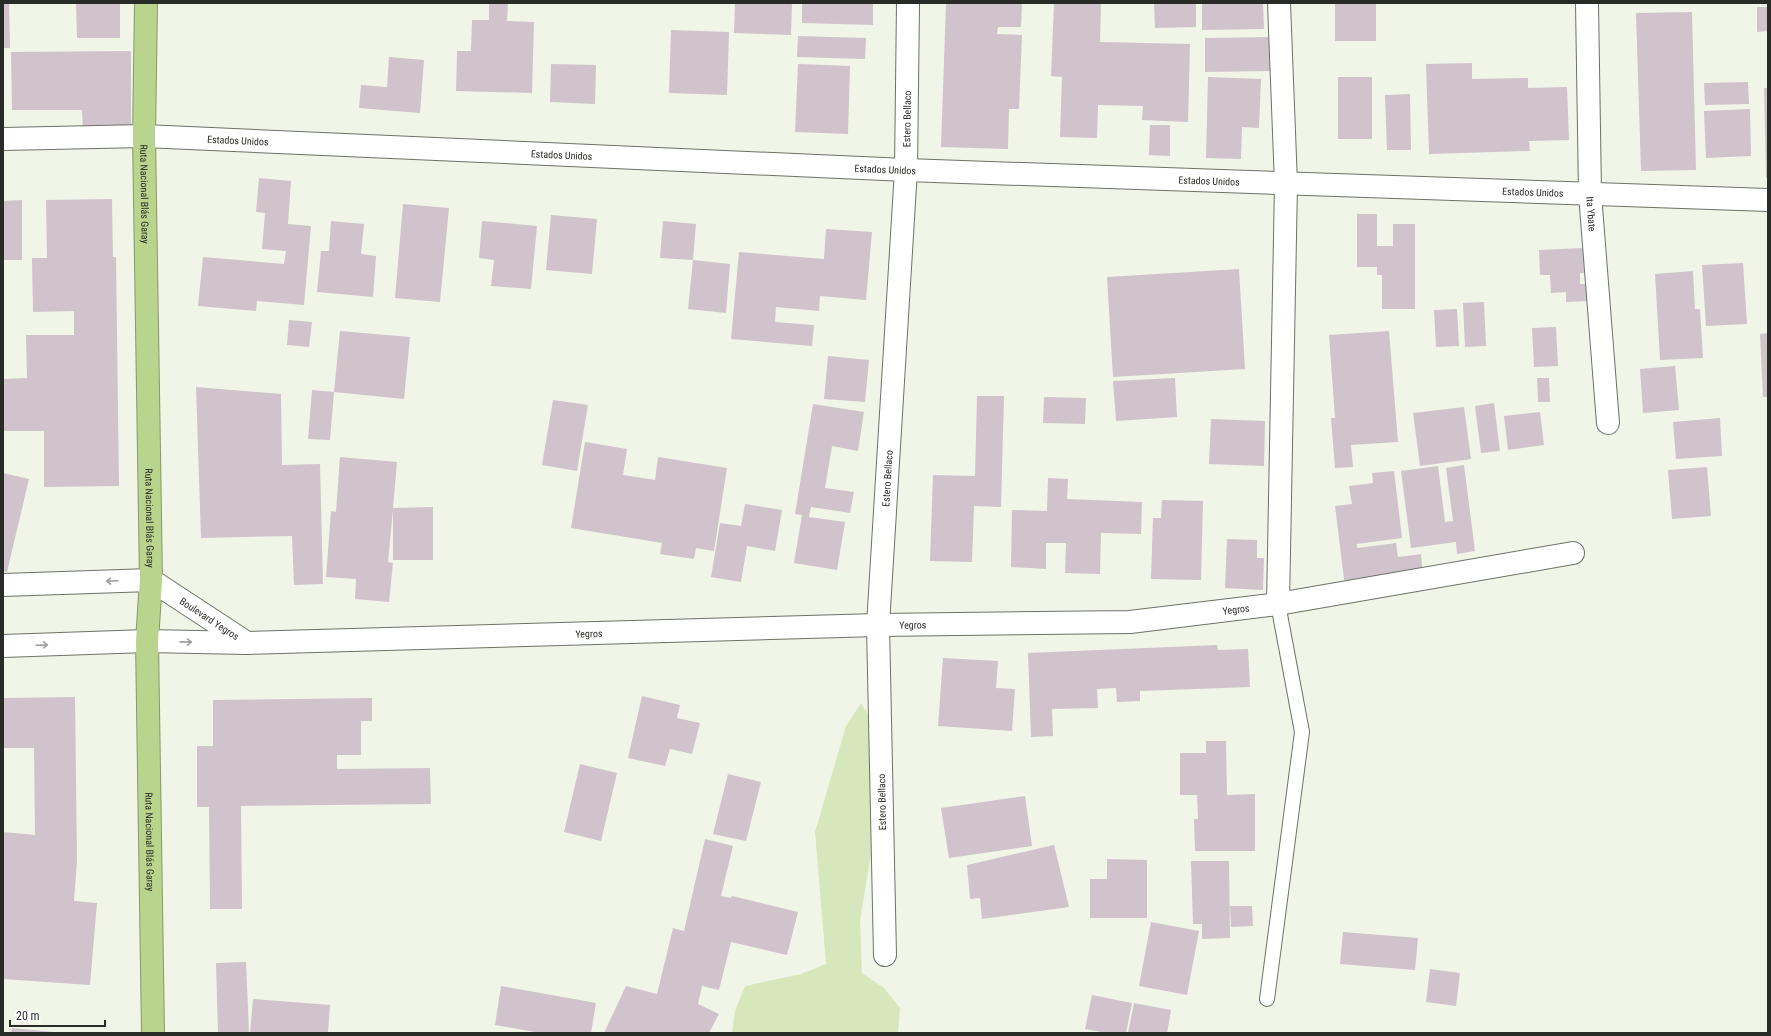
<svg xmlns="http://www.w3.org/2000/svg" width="1771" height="1036" viewBox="0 0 1771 1036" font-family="'Roboto Condensed',sans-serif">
<rect width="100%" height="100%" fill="#f0f5e8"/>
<!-- green -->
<path fill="#d6e7bc" d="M861,703L873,723L874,837L860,920L862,973L884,988L900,1008L898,1033H732L735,1011L745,986L801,974L826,964L815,832L846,726Z"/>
<!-- building -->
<path fill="#d0c3cc" d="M3,3H9L10,48H3Z
M76,3H120V38H77Z
M489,3H508L507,21L534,22L532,93L456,91L457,51H471L472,20H489Z
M735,3H792L791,35L734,33Z
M802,3H873V25L802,23Z
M946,3H1022L1021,27H998L997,34L1022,35L1019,109H1009L1008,149L941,147Z
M1054,3H1101L1100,42L1190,44L1188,122L1142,120L1143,106L1098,105L1097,138L1060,137L1062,77L1051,76Z
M1154,3H1196V27L1155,28Z
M1202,3H1263L1264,29L1202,30Z
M1335,4H1376V41H1335Z
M1757,7H1768V31L1757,32Z
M1692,12L1696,170L1641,171L1636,13Z
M671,30L729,32L727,95L669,93Z
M798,36L866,38L865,59L797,57Z
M1272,37V71L1205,72V38Z
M131,51V132H83L82,110H12L11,52Z
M389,57L424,60L420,113L359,108L361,85L387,87Z
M1472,63V79L1528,78V88L1567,87L1569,140L1529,141L1530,151L1429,154L1426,64Z
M551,64L596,65L595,104L550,102Z
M798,64L850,66L848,134L795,132Z
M1208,77L1261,79L1259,128L1242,127L1241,159L1206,158Z
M1338,77H1372V139H1338Z
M1748,82L1749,104L1705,105L1704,83Z
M1764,88H1768V178H1766Z
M1410,94L1411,150H1387L1385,95Z
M1750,109L1751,156L1706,158L1704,111Z
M1150,125H1170V156L1149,155Z
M259,178L291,181L288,224L311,226L304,305L257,301L256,311L198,306L203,257L284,264L286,251L262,249L265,213L256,212Z
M112,199L113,257H116L119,486L44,487V431H3V379L27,378L26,335H74V311L33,312L32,258H47L46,200Z
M22,200V260H3V201Z
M403,204L449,208L440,302L395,298Z
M1357,214H1377V246H1393V224H1415V309H1382V275H1377V267H1357Z
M551,215L597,219L592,274L546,270Z
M331,221L364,224L361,254L376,256L373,297L317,292L321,251H329Z
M482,221L537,226L531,289L491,286L494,260L479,258Z
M663,221L696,224L693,260L660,258Z
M826,229L872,232L866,300L820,296L819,311L776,307L775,322L814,325L812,346L731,339L739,252L824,259Z
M1583,248L1584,273H1580V284H1589V301L1566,302V292L1551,293L1550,275H1540L1539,250Z
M693,260L730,264L726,313L688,309Z
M1743,263L1747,324L1706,326L1702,265Z
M1239,269L1245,369L1113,377L1107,277Z
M1693,271L1695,309H1700L1703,358L1660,360L1655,274Z
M1484,302L1486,346L1465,347L1463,303Z
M1457,309L1459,346L1436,347L1434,310Z
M289,320L312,322L309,347L287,345Z
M1556,327L1558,366L1534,367L1532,328Z
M340,331L410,337L404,399L334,392Z
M1389,331L1398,442L1351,445L1353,467L1335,468L1331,418H1335L1329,335Z
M1768,333V397H1763L1760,334Z
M828,356L869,360L865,402L824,399Z
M1675,366L1679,410L1643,413L1640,369Z
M1175,378L1177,417L1116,421L1113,381Z
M1537,378H1549L1550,402H1538Z
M196,387L281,394L282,465L320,464L323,584L294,585L292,536L201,538Z
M312,390L334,392L330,440L308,439Z
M977,396H1004L1001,507L974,506L972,562L930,561L933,475L975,476Z
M1044,397L1086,398L1085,424L1043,423Z
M553,400L588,405L577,471L542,465Z
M1494,403L1500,451L1481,453L1475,406Z
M813,404L864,412L858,451L832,446L825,488L854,492L850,513L811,507L809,517L845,522L837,570L794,563L802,515L795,514Z
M1464,407L1471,459L1420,466L1413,413Z
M1540,412L1544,445L1508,450L1504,416Z
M1720,418L1722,456L1676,459L1673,422Z
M1211,419L1265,421L1264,466L1209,464Z
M585,442L627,449L623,475L655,480L658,457L727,468L714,551L696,548L694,559L660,554L662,543L571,528Z
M340,457L397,462L393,508L433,507V560H393V510L388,562L393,563L389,602L355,599L356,579L326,577L331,511L336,512Z
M1464,465L1475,551L1457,554L1456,542L1411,548L1401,471L1438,466L1445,522L1453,521L1446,468Z
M1707,467L1711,516L1672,519L1668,470Z
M1394,471L1402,538L1357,544V548L1396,543L1398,557L1421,554L1423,577L1345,587L1335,506L1352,504L1349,486L1373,483L1372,473Z
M3,473L29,479L7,572L3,571Z
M1048,478L1068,479L1067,499L1142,502L1141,534L1101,533L1100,574L1065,573L1066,543H1046V569L1011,567L1012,510L1047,511Z
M1162,500L1203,501L1201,580L1151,579L1153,518H1161Z
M745,504L782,510L775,551L747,546L741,582L711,577L720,523L741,526Z
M1227,539L1257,540V558H1264L1263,590L1225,588Z
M1217,645L1218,650L1248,649L1250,687L1140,691V701L1117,702L1116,688L1097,689L1098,708L1052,709L1053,736L1031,737L1028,653Z
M943,658L998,661L996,688L1015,689L1012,731L938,726Z
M642,696L680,705L677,718L700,723L692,754L670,749L665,766L628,758Z
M75,697L77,861L74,901L97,903L90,985L3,979V832L35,835L34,748H3V698Z
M372,698V721H361V755H337V769L430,768L431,804L241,806L242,909H210L209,807H197V746H213V700Z
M1206,741H1226L1227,795L1255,794V851H1195L1194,819H1198L1197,795H1180V753H1206Z
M580,764L617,773L601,841L564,832Z
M728,774L761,782L746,841L713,834Z
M1025,796L1032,846L949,858L941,808Z
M705,839L733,846L721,896L731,898L732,896L798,912L787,955L731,942L719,990L702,986L698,1004L719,1014L709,1033H604L626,986L657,994L673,928L684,931Z
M1054,845L1069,907L982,919L980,898L970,899L967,865Z
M1107,859L1147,860V918H1090V879H1107Z
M1191,861H1229L1230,938L1202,939V924H1193Z
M1230,906H1252L1253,926L1231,927Z
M1151,922L1199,931L1187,995L1139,986Z
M1343,932L1418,938L1415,970L1340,964Z
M246,962L249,1033H218L216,963Z
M1430,969L1460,973L1456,1006L1426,1002Z
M501,986L596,1003L591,1033H541L495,1025Z
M1092,995L1132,1003L1126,1033H1107L1085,1029Z
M253,999L330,1005L328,1033H250Z
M1134,1003L1171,1010L1167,1033H1128Z
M12,1028L54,1032V1033H11Z"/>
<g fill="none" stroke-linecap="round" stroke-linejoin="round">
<defs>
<path id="lane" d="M1267,999L1302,732L1278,604"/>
<g id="street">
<path id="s1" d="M1587,3L1590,194L1608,423"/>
<path id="s2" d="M3,139L144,136L906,170L1768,200"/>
<path id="s3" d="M151,580L247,643"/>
<path d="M1278,604L1286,184L1279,3"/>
<path id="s4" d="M147,641L247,643L878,625L1130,622L1278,604L1573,553"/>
<path id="s5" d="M885,955L878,625L906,170L908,3"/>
</g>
<path id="secondary" d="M3,585L151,580
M3,646L147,641"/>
<g id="highway">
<path id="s6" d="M146,3L144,136L151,580L147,641L153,1033"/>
</g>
</defs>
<!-- lane casing -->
<use href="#lane" stroke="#6d7266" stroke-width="16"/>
<!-- street casing -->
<use href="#street" stroke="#6d7266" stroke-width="24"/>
<!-- secondary casing -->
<use href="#secondary" stroke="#6d7266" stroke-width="24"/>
<!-- highway casing -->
<use href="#highway" stroke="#879969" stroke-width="24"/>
<!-- lane -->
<use href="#lane" stroke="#fff" stroke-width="14"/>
<!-- street -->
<use href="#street" stroke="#fff" stroke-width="22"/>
<!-- secondary -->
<use href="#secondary" stroke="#fff" stroke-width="22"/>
<!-- highway -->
<use href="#highway" stroke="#b9d48d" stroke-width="22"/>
</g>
<!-- one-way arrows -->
<defs><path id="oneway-shaft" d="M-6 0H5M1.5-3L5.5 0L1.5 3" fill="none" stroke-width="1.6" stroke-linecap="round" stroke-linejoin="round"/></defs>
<g stroke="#9fa09d">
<use href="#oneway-shaft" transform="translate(112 581) rotate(178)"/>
<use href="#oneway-shaft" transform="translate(186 642) rotate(1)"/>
<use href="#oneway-shaft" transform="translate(42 645) rotate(-2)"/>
</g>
<g text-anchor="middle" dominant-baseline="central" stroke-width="3" stroke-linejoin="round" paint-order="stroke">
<!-- street labels -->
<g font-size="10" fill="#292b26" stroke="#fff">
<text stroke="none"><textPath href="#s5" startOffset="837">Estero Bellaco</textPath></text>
<text stroke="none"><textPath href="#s2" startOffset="235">Estados Unidos</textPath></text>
<text stroke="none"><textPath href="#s2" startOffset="559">Estados Unidos</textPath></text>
<text stroke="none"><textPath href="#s2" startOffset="883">Estados Unidos</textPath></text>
<text stroke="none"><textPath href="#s2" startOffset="1207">Estados Unidos</textPath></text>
<text stroke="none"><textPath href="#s2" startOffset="1531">Estados Unidos</textPath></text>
<text stroke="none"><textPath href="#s6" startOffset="191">Ruta Nacional Blás Garay</textPath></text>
<text stroke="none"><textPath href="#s1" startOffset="211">Ita Ybate</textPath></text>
<text stroke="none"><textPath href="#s5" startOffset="477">Estero Bellaco</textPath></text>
<text stroke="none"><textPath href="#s6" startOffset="515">Ruta Nacional Blás Garay</textPath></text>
<text stroke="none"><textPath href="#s4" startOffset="1090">Yegros</textPath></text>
<text stroke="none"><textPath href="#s3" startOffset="70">Boulevard Yegros</textPath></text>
<text stroke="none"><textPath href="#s4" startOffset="766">Yegros</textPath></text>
<text stroke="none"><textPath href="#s4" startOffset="442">Yegros</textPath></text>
<text transform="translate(882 802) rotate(-91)">Estero Bellaco</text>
<text stroke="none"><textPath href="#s6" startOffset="839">Ruta Nacional Blás Garay</textPath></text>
</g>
</g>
<!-- border -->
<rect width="1771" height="1036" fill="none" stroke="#292b26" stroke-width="8"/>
<!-- scale -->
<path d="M10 1020v6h95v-6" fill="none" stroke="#292b26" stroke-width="2"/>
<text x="16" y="1020" font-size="12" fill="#292b26" stroke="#ffffff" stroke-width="3" paint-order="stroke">20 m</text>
</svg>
